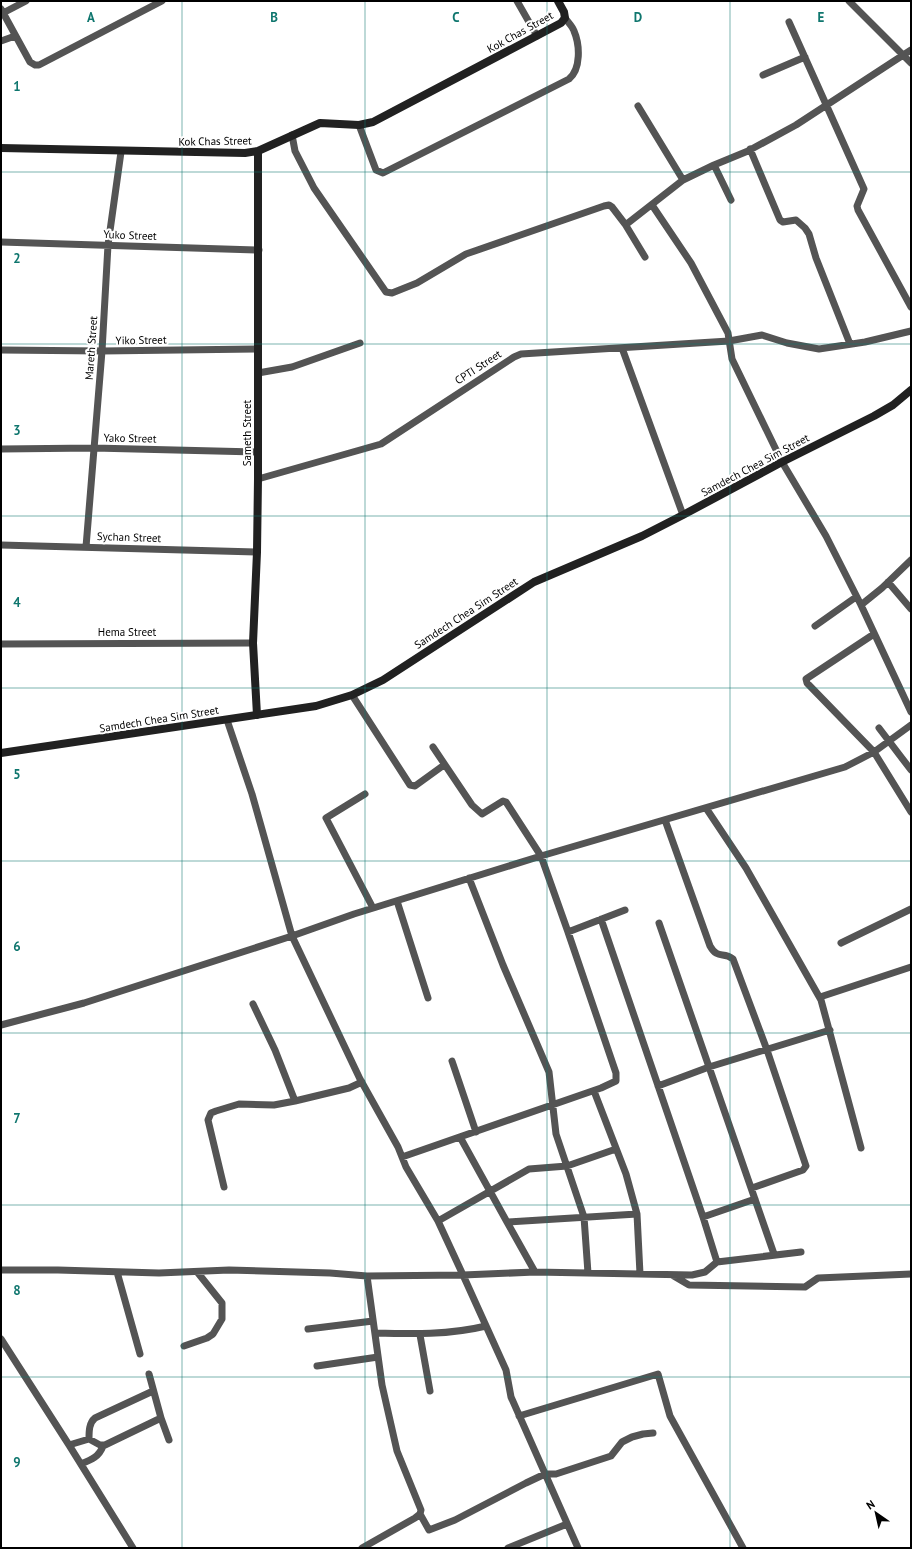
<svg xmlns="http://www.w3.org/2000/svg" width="912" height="1549" viewBox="0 0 912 1549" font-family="'PT Sans',sans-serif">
<rect width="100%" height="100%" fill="#fff"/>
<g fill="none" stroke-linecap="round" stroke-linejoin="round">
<!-- street -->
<path stroke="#545454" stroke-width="7" d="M517,1L537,36
M849,1L911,63
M1,9L30,62L35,65H39L162,1
M3,13L26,1
M789,22L864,189L857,206L858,210L911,307
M1,41L15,36
M763,75L805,57
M638,106L683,180
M359,125L376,170L383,173L569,79C581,69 580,45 574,31C573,27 568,22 565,18
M292,135L295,151L314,188L386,292L392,293L417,283L466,254L604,206L609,205L612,207L625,224L628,223L683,180L714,165L748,151L796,125L911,50
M750,149L780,220L783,222L796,220L805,228L809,234L816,258L850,344
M714,165L731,200
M652,205L691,263L728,333L732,359L782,462L826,536L861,605L911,712
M625,224L645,257
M1,242L259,250
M622,348L683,515
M1,350L102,351L257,349
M258,373L292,367L360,343
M1,449L94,448L258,452
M258,479L381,444L514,357L521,354L729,341L762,335L787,343L819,349L865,342L911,331
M1,545L257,552
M86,547L102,351L108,245L121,152
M888,582L911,609
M861,605L882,588L911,560
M815,626L856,597
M874,634L806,679L807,683L874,752L911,812
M1,644L253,643
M352,695L410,785L415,786L444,765
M227,720L252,794L292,936L360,1079L398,1147L406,1167L438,1221L463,1275L506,1370L511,1397L578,1548
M879,728L911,770
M433,747L472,805L482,814L503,801L506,802L541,856L568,932L625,910
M365,794L326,818L373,908
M706,808L746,868L821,1000L861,1148
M665,820L710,946C718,960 723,951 733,959L767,1050L806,1166L803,1170L752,1188
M469,878L503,965L549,1072L556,1134L584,1217L588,1273
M397,901L428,998
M601,919L703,1217L717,1262
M659,923L774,1254
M841,943L911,909
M820,997L911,967
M253,1004L275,1050L295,1101L349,1088L362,1082
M1,1025L84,1003L292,936L354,914L541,856L845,767L874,752L911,725
M452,1061L476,1132
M658,1086L709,1067L830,1030
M594,1091L626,1174L637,1214L640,1274
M460,1137L507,1222
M402,1157L601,1088L616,1081V1073L568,932
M224,1187L208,1120L211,1113L216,1111L239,1104L274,1105L295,1101
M703,1217L755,1199
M438,1221L529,1169L567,1166L616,1149
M1,1270H58L159,1273L229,1270L330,1273L367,1276L463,1275L535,1272L692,1275L705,1272L717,1262L801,1252
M117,1272L140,1354
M535,1272L507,1222L637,1214
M672,1275L689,1285L805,1287L818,1278L911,1274
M308,1329L373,1321
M375,1333C412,1334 449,1335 486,1326
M420,1335L430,1391
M1,1339L69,1445L133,1548
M184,1346L207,1338L213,1334L222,1319V1303L198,1273
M317,1366L378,1357
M519,1416L658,1374L670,1416L743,1548
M161,1418L169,1440
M89,1439C89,1431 89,1423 95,1418L153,1391
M69,1445L89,1439L100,1445H105L161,1418L149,1374
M81,1464C91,1460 99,1457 103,1446
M420,1514L429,1530L455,1520L526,1483L545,1474H556L611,1456L622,1442L632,1437L643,1434L653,1433
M362,1548L415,1518L420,1514L421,1510L397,1451L382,1385L367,1276
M508,1548L567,1524"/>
<!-- secondary -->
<path stroke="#212121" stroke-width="8" d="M1,148L245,153L258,151L320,123L359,125L373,122L561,23L565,18L564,12L558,1
M257,715L253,643L257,552L258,479V151
M1,753L316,706L352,695L383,680L534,582L642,536L683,515L782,462L874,416L893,405L911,390"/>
</g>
<!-- grid -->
<path fill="none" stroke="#0f766e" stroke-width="1" stroke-opacity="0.55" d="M182,1V1548M365,1V1548M547,1V1548M730,1V1548M1,172H911M1,344H911M1,516H911M1,688H911M1,861H911M1,1033H911M1,1205H911M1,1377H911"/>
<g text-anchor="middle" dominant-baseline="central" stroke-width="4" stroke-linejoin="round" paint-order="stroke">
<!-- street labels -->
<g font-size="11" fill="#000" stroke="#fff">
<text transform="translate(520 32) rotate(-29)">Kok Chas Street</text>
<text transform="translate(215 141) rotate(-1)">Kok Chas Street</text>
<text transform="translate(130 235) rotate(2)">Yuko Street</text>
<text transform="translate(141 340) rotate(-1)">Yiko Street</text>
<text transform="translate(91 348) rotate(-86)">Mareth Street</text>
<text transform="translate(478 367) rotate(-33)">CPTI Street</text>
<text transform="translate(247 433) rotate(-90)">Sameth Street</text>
<text transform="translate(130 438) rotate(1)">Yako Street</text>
<text transform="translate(755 465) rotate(-28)">Samdech Chea Sim Street</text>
<text transform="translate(129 537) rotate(2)">Sychan Street</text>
<text transform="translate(466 613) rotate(-33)">Samdech Chea Sim Street</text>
<text x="127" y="632">Hema Street</text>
<text transform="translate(159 719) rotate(-9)">Samdech Chea Sim Street</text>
</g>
</g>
<g font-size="13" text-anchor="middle" font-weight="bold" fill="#0f766e" stroke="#fff" stroke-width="4" stroke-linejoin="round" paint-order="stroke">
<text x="91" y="22">A</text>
<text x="274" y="22">B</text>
<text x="456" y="22">C</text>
<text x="638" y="22">D</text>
<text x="821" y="22">E</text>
<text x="17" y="91">1</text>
<text x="17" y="263">2</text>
<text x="17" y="435">3</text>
<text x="17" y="607">4</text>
<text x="17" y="779">5</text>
<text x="17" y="951">6</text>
<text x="17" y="1123">7</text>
<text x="17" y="1295">8</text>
<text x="17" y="1467">9</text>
</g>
<!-- border -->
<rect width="912" height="1549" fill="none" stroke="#000000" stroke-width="4"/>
<!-- north arrow -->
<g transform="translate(876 1513) rotate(326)" stroke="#ffffff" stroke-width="3" paint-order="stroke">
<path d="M0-3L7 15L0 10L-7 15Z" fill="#000000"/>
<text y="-6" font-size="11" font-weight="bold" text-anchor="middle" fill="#000000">N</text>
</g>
</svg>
